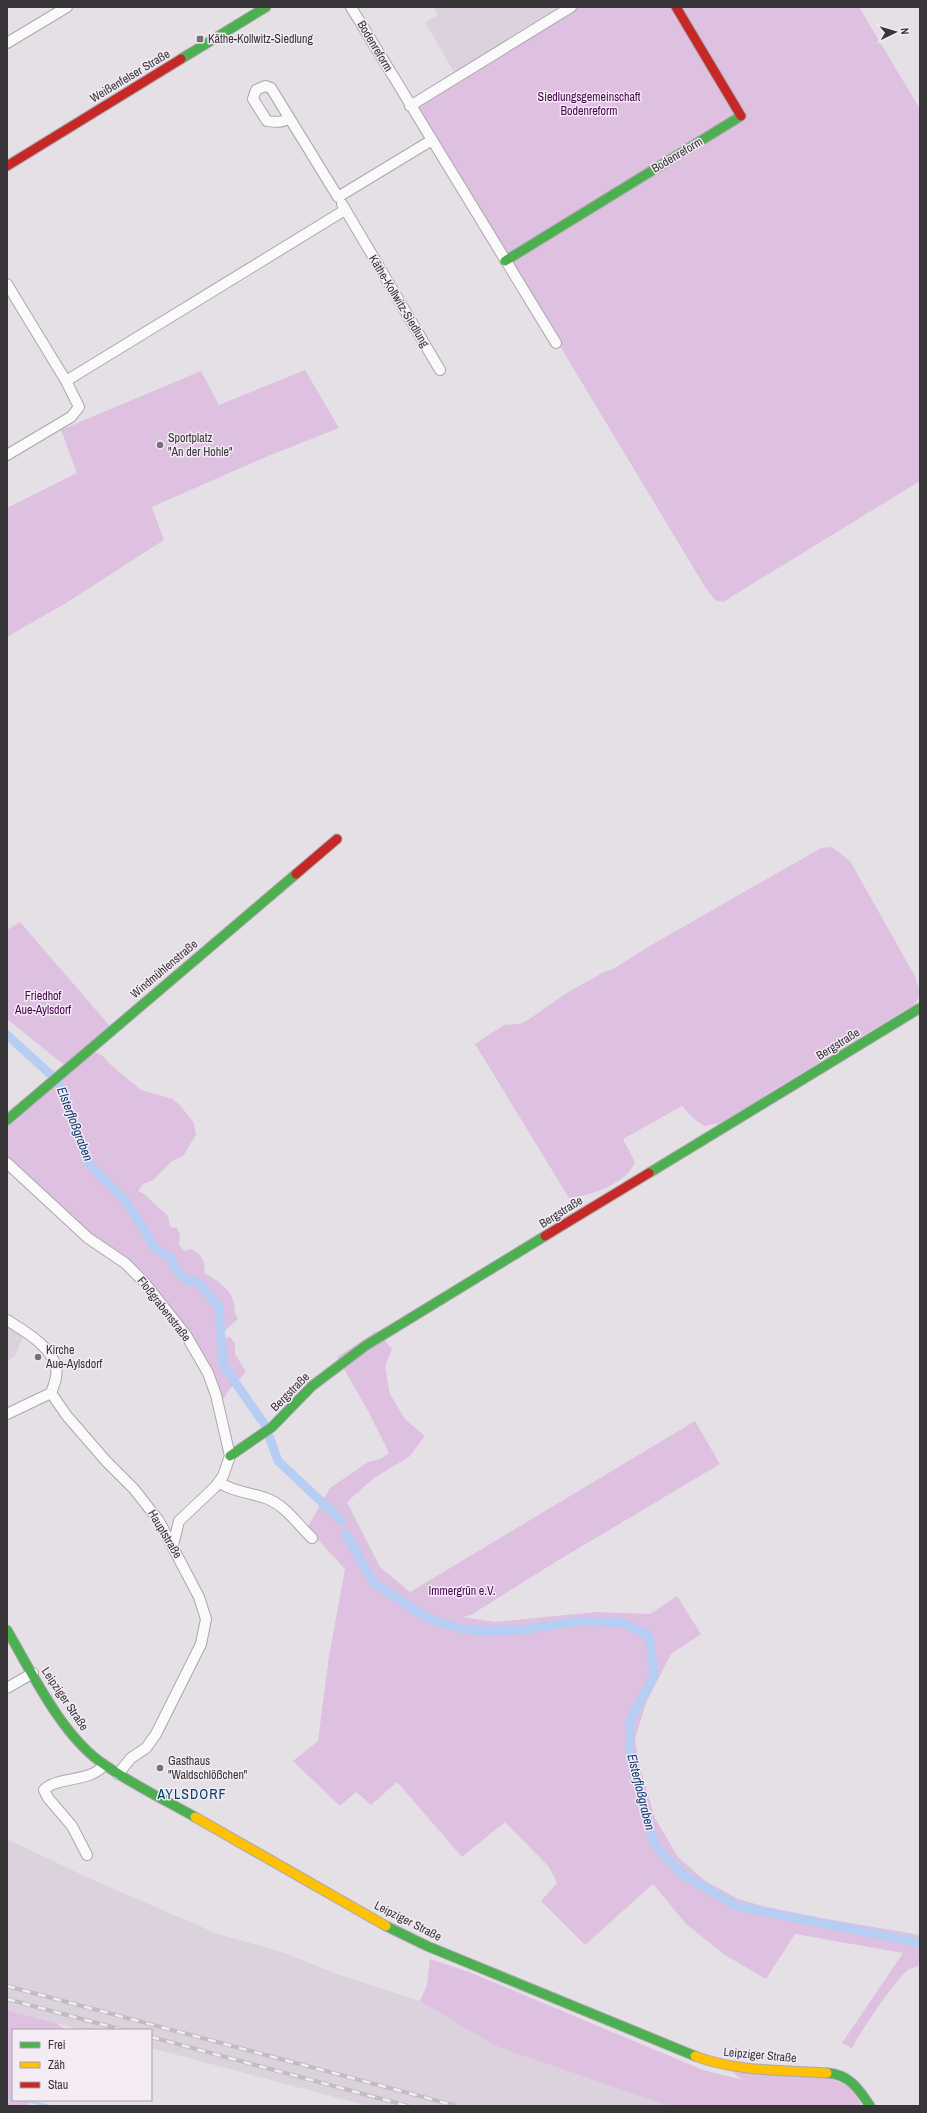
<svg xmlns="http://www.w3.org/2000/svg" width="927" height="2113" viewBox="0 0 927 2113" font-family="'Archivo Narrow',sans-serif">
<rect width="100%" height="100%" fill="#e5e0e6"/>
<!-- built -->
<path fill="#dcd2dd" d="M434,7H566L455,74L425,22L438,15Z
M7,1315L26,1329L15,1356L7,1362Z
M7,1839L95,1881L218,1934L282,1952L337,1974L420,2001L495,2046L668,2106H368L151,2048V2030H82L7,2010Z"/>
<!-- green -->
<path fill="#dec1e1" d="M566,7H859L920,109V481L723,602L715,600L705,587L416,107Z
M305,370L339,428L268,456L152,507L164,540L66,603L7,637V508L77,473L61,430L201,371L219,405Z
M832,847L850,861L916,978L920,995L915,1004L720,1123L704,1126L693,1118L682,1106L623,1139L635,1162C628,1183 590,1196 569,1198L475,1044L504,1025L519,1024L528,1020L565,994L604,972L613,969L648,947L821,848Z
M20,922L109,1025L94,1052L102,1055L110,1064L141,1090L172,1099L180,1105L194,1123L196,1135L183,1156L172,1161L153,1180L143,1184L138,1191L144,1194L168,1216L170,1227L177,1228L180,1236L179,1244L184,1251L190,1249C201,1253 206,1261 204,1273C218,1281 230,1287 234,1304C235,1310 234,1313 238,1319L222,1333L225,1338L230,1337L235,1343V1354L246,1372L229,1390L225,1397L221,1399C216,1357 174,1313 149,1281C145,1273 141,1268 132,1265L90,1235L7,1159V1125L64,1065L7,1019V930Z
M377,1331L392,1349L385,1367L390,1394L405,1419L425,1436L409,1457L374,1478L347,1502L380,1567L410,1592L695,1421L720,1464L557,1561L471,1615L462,1617L495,1622L596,1612L650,1614L677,1596L701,1634L671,1654L647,1701L635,1738L639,1764L655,1818L678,1857L704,1880L736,1898L762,1906L827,1919L920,1935V1966C916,1967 911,1968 908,1970C893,1982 862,2030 852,2048L842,2043L903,1953L795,1934L766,1979L725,1955L686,1924L653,1884L585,1945L541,1901L557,1883L549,1867L505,1822L462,1857L397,1782L371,1805L356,1792L340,1806L293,1761L318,1741L329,1656L345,1569L307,1528L330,1488L368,1462L380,1459L389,1453L366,1407L337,1357Z
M430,1959L469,1972L703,2070L743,2080L732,2072L831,2078L851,2088L862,2106H668L495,2046L420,2001L427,1985Z
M7,2010L56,2023L66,2030H13V2100H30L29,2106H7Z"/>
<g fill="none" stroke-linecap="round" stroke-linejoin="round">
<!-- stream -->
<path stroke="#b6cef3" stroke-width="2.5" d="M7,2096L13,2098
M23,2100L49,2106"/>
<!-- canal -->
<path stroke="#b6cef3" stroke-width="9" d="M7,1035L59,1082L87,1161L127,1203L156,1249L171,1258L174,1266L184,1279L197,1282L219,1306L223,1365L265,1425L278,1461L342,1521
M346,1534L373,1582L427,1618L462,1629L485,1631L522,1630L578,1621L624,1623L649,1636L654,1676L630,1721V1757L655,1846L682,1874L736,1906L920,1943"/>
<defs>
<path id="street" d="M351,7L556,343
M7,43L67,7
M410,106L571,7
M289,118C282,123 276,122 267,121L253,99L256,90L265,86L271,88L338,197L432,140
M342,204L440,370
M7,284L66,381L79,407L71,417L7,455
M66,381L345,210
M7,1163L88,1238L125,1263L144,1282L186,1335L208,1373L216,1395L230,1456L223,1476L215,1487L179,1521L173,1545
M7,1320C24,1331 52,1346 56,1368C58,1376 54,1385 51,1393
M51,1393L67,1416L106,1461L134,1489L159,1521L199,1597L206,1619L201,1644L156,1734L146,1748L131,1758L118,1774
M7,1414L51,1393
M219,1482C232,1492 253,1493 268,1499C287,1507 297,1524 312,1538
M7,1688L33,1673
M87,1855L72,1826L48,1798L44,1790C57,1776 90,1783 104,1765"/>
<path id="fast" d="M181,59L266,7
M505,261L741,116
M7,1120L296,874
M649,1173L920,1008
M230,1456L272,1427L312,1386L365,1346L545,1236
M7,1630C32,1673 63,1738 105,1765C133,1785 165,1800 195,1817
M386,1926L427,1946L695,2056
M827,2073C849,2074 859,2089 870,2106"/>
<path id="slow" d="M195,1817L386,1926
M695,2056C736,2072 784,2070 827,2073"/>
<path id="jam" d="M676,7L741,116
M7,166L181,59
M296,874L337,839
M545,1236L649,1173"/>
</defs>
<!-- street casing -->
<use href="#street" stroke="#aba7ab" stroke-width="12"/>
<!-- fast casing -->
<use href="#fast" stroke="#aba7ab" stroke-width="11"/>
<!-- slow casing -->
<use href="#slow" stroke="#aba7ab" stroke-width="11"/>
<!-- jam casing -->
<use href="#jam" stroke="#aba7ab" stroke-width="11"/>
<!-- street -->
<use href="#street" stroke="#fbfafb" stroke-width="10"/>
<!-- fast -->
<use href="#fast" stroke="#4caf50" stroke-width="9"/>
<!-- slow -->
<use href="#slow" stroke="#ffc107" stroke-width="9"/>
<!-- jam -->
<use href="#jam" stroke="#c62828" stroke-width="9"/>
<defs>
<path id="rail" d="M7,1986L457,2106
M7,1999L123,2030
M151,2037L408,2106"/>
</defs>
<!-- rail casing -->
<use href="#rail" stroke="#bfbebf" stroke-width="4"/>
<!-- rail -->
<use href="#rail" stroke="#f4ebf5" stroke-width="2.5" stroke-dasharray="8" stroke-linecap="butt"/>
</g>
<!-- markers -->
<g fill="#757175" stroke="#f4ebf5" stroke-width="1.5">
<rect x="196" y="35" width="8" height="8" rx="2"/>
<circle cx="160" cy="445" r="4"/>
<circle cx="38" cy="1357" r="4"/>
<circle cx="160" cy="1768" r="4"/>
</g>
<g text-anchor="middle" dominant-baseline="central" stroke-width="3" stroke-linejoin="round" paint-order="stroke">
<!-- poi labels -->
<g font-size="12" fill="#383538" stroke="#f4ebf5" text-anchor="start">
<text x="208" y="39">Käthe-Kollwitz-Siedlung</text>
<text x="168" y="438">Sportplatz<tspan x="168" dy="14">"An der Hohle"</tspan></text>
<text x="46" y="1350">Kirche<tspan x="46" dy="14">Aue-Aylsdorf</tspan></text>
<text x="168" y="1761">Gasthaus<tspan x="168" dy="14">"Waldschlößchen"</tspan></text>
</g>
<!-- street labels -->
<g font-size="12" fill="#383538" stroke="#f4ebf5">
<text transform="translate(375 46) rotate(59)">Bodenreform</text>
<text transform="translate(130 76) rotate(-31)">Weißenfelser Straße</text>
<text transform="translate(677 155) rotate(-31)">Bodenreform</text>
<text transform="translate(399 301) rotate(59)">Käthe-Kollwitz-Siedlung</text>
<text transform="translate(164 969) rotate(-40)">Windmühlenstraße</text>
<text transform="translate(838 1044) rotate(-32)">Bergstraße</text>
<text transform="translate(561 1212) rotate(-32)">Bergstraße</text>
<text transform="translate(164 1309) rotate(52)">Floßgrabenstraße</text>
<text transform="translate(290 1392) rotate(-45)">Bergstraße</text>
<text transform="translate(165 1534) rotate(59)">Hauptstraße</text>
<text transform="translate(65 1699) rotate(56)">Leipziger Straße</text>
<text transform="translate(408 1921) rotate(27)">Leipziger Straße</text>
<text transform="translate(760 2055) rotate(5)">Leipziger Straße</text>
</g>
<!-- park labels -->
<g font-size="12" fill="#490550" stroke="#f4ebf5">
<text x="589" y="97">Siedlungsgemeinschaft<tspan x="589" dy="14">Bodenreform</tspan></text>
<text x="43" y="996">Friedhof<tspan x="43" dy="14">Aue-Aylsdorf</tspan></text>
<text x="462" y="1591">Immergrün e.V.</text>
</g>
<!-- water labels -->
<g font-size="13" font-style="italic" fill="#0f3b71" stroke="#f4ebf5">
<text transform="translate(75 1124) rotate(69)">Elsterfloßgraben</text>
<text transform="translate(641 1792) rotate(76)">Elsterfloßgraben</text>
</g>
<!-- quarter labels -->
<g font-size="14" letter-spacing="1" fill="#044162" stroke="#f4ebf5">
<text x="192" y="1794">AYLSDORF</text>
</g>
</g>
<!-- border -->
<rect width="927" height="2113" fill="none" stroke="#383538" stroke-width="16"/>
<!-- legend -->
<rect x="12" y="2029" width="140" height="72" fill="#f4ebf5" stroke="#a9a2a9"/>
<rect x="20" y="2042" width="20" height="6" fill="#4caf50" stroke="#a9a2a9"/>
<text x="48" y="2049" font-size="12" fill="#383538">Frei</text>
<rect x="20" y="2062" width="20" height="6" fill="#ffc107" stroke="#a9a2a9"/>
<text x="48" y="2069" font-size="12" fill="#383538">Zäh</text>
<rect x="20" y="2082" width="20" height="6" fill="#c62828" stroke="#a9a2a9"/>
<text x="48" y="2089" font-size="12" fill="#383538">Stau</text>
<!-- north arrow -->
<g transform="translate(895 32) rotate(85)" stroke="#f4ebf5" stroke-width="3" paint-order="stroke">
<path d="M0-3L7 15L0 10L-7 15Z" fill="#383538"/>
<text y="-6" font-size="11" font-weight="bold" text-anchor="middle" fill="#383538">N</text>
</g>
</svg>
